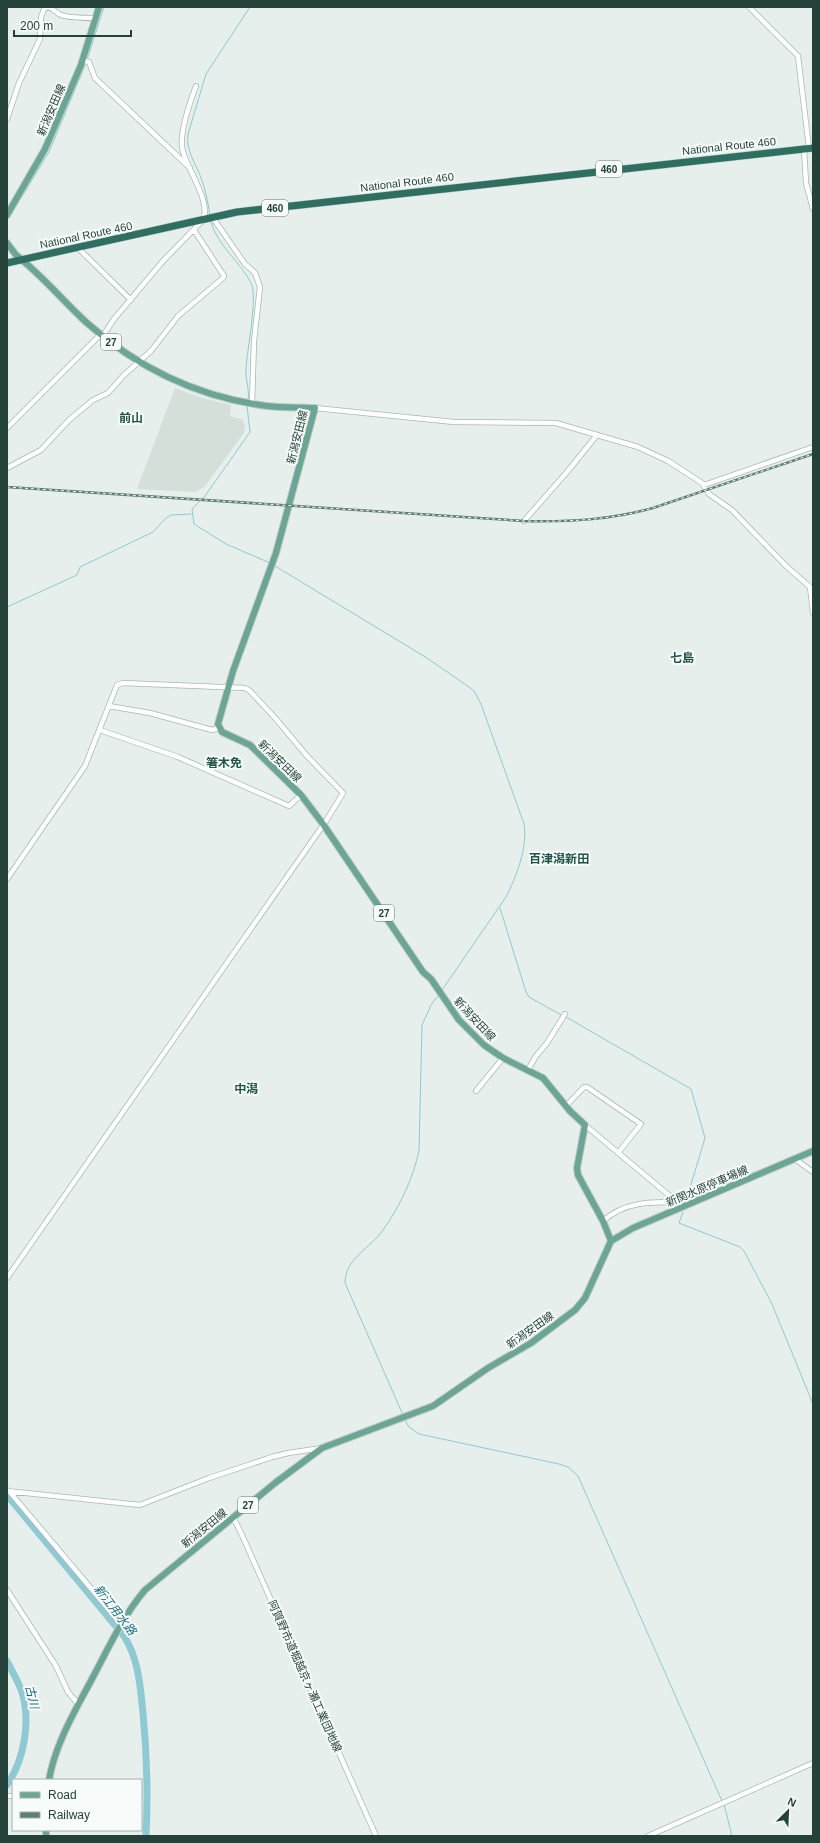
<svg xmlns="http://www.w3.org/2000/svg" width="820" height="1843" viewBox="0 0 820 1843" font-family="Helvetica,'Noto Sans JP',sans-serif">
<rect width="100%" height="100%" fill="#e6efeb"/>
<!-- built -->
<path fill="#d4dfda" d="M175,388L202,398L231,405L230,416L243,420L245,426L244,433L205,486L196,492L137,489Z"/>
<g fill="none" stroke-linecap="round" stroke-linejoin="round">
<!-- stream -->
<path stroke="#8ec9d4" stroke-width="1" d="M87,60L104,7
M210,215C208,202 205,187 200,175C194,161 186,150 188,134L206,74L250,7
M9,218L49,152L86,63
M211,222C218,247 240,261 251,283C258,297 247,350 246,368C245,379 250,390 248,401
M247,406L250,432L205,496L192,509L194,524L226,544L270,563
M275,566L427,658L469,687L474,691L481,704L524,824C528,848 516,877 506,897L442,990
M7,607L77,575L80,567L153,532L166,518L171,515L191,514
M500,908L526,992L529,997L563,1016
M566,1017L691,1089L705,1138L686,1201
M683,1212L679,1223L740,1247L744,1251L772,1304L813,1404
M403,1415L345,1283C345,1258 370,1249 383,1230C399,1208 414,1177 419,1150L422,1025L431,1005L439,994
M405,1420L409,1427L419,1434L559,1464L568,1467L578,1476L722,1801
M724,1804L732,1836"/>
<!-- river -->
<path stroke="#8ec9d4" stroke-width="7" d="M7,1495L124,1636C139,1660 140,1685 143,1713C147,1754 148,1795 146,1836
M7,1661C12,1671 18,1681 22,1692C31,1722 24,1760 7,1785"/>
<defs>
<path id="minor" d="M749,7L798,56L809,148
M82,60L89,62L95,78L190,168
M7,119L19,83L40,39L41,17L44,9L48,7C53,9 55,11 59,14C65,18 88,18 96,18
M804,149L806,183L813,209
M213,218L245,264L255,273L260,287L254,341L252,404
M78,248L131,300
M315,408L454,422L556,423L638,447L668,461L702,483L709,494L732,510L786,566L810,587L813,613
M7,428L98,337L103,336L114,319L163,261L203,220C212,200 184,166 182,147C180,130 190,102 196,86
M7,468L41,450L69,420L93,400L108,393L124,375L151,351L178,316L223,278L224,276L194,230
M704,485L813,447
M524,521L567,472L597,435
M109,706L150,713L212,730L219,728
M100,730L178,757L289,806L301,795
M7,879L85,766L117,685L123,683L245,688L250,691L276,719L307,756L343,793L326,821L7,1278
M528,1070L536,1056L547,1043L565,1014
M476,1091L503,1058
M566,1106L584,1087H587L641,1124L618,1153
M585,1125L683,1207
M795,1159L813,1172
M603,1221C624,1202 652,1201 679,1203
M7,1491L140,1505L209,1478L272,1457L288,1453L322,1448
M9,1491L121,1624
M235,1515V1521L242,1535L376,1836
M7,1590L56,1666L68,1692L79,1705
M7,1796H13
M648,1836L813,1763"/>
<path id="major" d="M7,215L45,149L81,65L99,7
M7,243L16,255C42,275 63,301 87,323C139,369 197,397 267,406C283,408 299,407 315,408L276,553L233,671L218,724L222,732L250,745L301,795L323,824L423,972L431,979L459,1020L484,1045L503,1058L543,1078L570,1111L585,1125L577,1168L578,1175L603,1221L611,1241L585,1298L575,1310L531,1343L488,1368L433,1406L322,1448L275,1483L145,1590C123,1616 109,1647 93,1677C76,1709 55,1744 49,1780
M611,1241L633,1228L813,1151
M46,1830V1836"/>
<path id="highway" d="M7,263L237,212L813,148"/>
</defs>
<!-- minor casing -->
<use href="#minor" stroke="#a8b8b2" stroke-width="6"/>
<!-- major casing -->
<use href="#major" stroke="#c2cac8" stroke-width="8"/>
<!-- highway casing -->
<use href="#highway" stroke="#c2cac8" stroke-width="8"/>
<!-- minor -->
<use href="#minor" stroke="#fff" stroke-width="4.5"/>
<!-- major -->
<use href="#major" stroke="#6aa596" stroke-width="6"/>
<!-- highway -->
<use href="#highway" stroke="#2f6f62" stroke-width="7"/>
<defs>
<path id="rail" d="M7,487L524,521C570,522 609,520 653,508L813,454"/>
</defs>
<!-- rail casing -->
<use href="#rail" stroke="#5f7d75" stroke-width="2.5"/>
<!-- rail -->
<use href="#rail" stroke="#f7fbf9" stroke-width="1" stroke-dasharray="3" stroke-linecap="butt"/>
</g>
<g text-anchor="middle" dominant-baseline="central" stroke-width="4" stroke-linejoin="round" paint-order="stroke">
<!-- shield labels -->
<g fill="#f7fbf9" stroke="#637a73" stroke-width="1">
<rect x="596" y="161" width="26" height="16" rx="3"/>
<rect x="262" y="200" width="26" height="16" rx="3"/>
<rect x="101" y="334" width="20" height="16" rx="3"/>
<rect x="374" y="905" width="20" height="16" rx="3"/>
<rect x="238" y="1497" width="20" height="16" rx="3"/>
</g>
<g font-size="10" font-weight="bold" fill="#24423a">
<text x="609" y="169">460</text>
<text x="275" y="208">460</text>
<text x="111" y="342">27</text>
<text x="384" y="913">27</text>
<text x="248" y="1505">27</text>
</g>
<!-- street labels -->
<g font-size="11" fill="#24423a" stroke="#f7fbf9">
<text transform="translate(51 110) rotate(-67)">新潟安田線</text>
<text transform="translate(729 146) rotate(-6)">National Route 460</text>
<text transform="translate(407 182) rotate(-7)">National Route 460</text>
<text transform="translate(86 235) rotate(-12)">National Route 460</text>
<text transform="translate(297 437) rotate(-76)">新潟安田線</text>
<text transform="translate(280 761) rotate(44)">新潟安田線</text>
<text transform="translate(475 1019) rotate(47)">新潟安田線</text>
<text transform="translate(707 1186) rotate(-23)">新関水原停車場線</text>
<text transform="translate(530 1330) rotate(-35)">新潟安田線</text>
<text transform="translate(204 1528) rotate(-39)">新潟安田線</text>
<text transform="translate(305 1676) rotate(66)">阿賀野市道堀越京ヶ瀬工業団地線</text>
</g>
<!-- neighbourhood labels -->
<g font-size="12" font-weight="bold" fill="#1f5548" stroke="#f7fbf9">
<text x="131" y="418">前山</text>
<text x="682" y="658">七島</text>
<text x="224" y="763">箸木免</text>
<text x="559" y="859">百津潟新田</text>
<text x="246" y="1089">中潟</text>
</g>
<!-- water labels -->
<g font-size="12" font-style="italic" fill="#1c6f80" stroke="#f7fbf9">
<text transform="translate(115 1610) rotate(52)">新江用水路</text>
<text transform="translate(32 1697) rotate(76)">古川</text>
</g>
</g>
<!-- border -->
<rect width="820" height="1843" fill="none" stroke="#24423a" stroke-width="16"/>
<!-- legend -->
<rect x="12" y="1779" width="130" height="52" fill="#f7fbf9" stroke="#a3b1ad"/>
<rect x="20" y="1792" width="20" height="6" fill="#6aa596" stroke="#a3b1ad"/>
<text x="48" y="1799" font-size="12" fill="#24423a">Road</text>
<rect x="20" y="1812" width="20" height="6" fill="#5f7d75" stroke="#a3b1ad"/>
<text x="48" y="1819" font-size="12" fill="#24423a">Railway</text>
<!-- north arrow -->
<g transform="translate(788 1811) rotate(24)" stroke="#f7fbf9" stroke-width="3" paint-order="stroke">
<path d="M0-3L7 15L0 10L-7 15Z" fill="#24423a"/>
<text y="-6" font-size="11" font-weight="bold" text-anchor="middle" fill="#24423a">N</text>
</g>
<!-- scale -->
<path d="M14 30v6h117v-6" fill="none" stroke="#24423a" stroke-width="2"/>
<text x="20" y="30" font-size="12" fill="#24423a" stroke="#f7fbf9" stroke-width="3" paint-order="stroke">200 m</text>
</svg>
